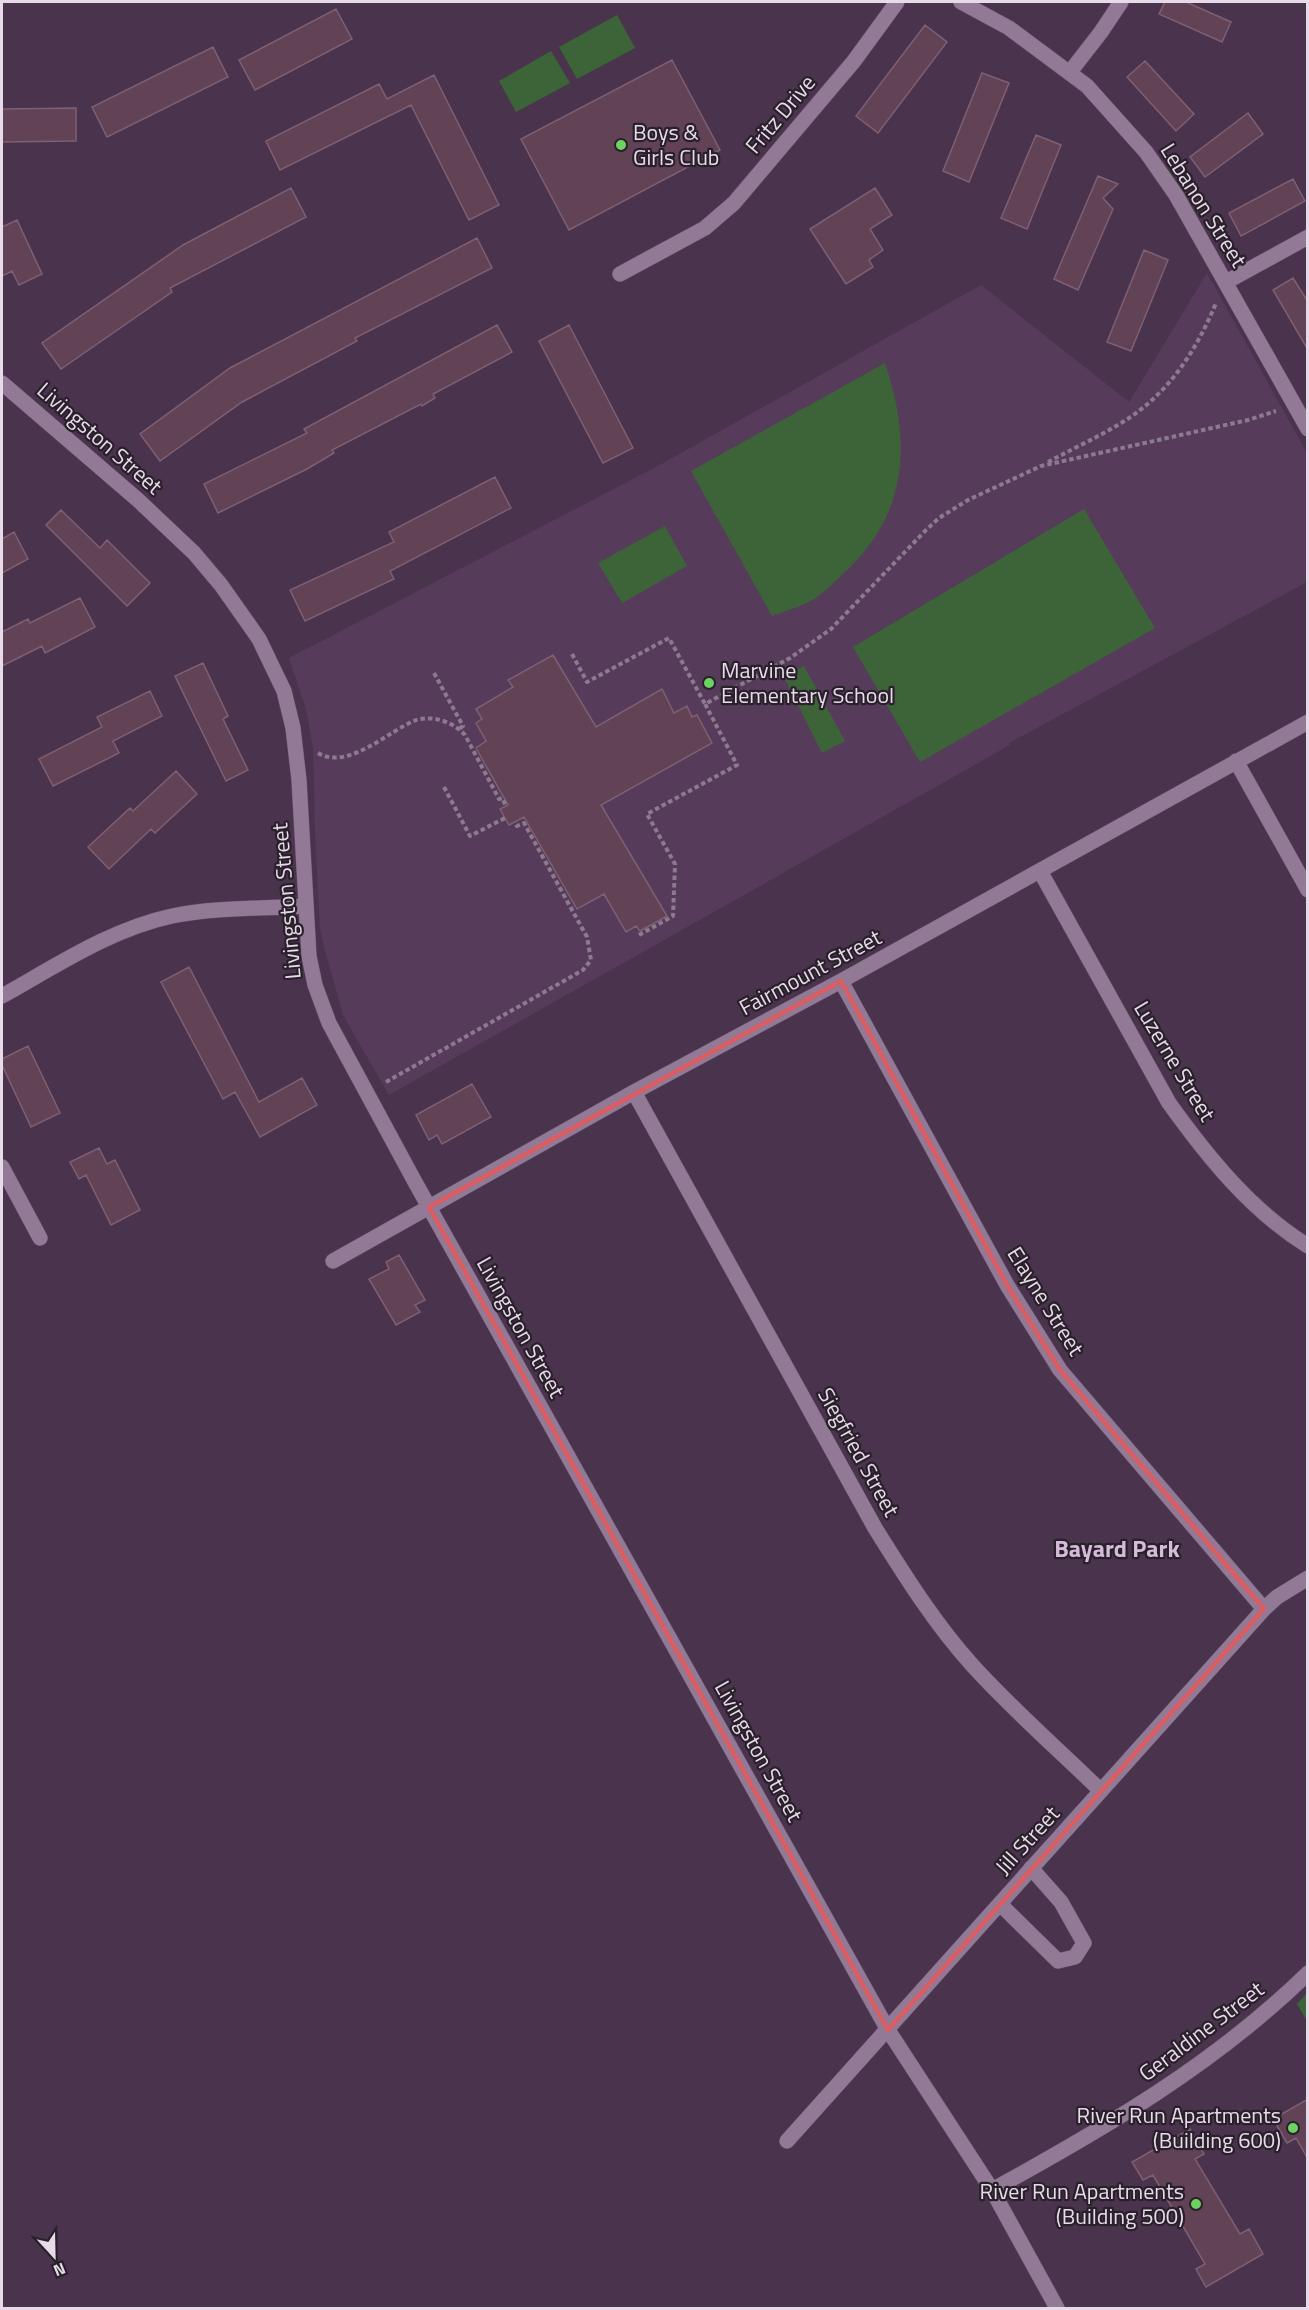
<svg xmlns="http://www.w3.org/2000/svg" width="1309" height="2310" viewBox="0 0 1309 2310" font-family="'Titillium Web',sans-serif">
<rect width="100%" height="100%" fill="#4a344d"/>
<!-- built -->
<path fill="#563c5a" d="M1207,273L1307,453V582L1009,743L1010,745L389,1095L343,1015L324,947L320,929L315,831L313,748L306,709L289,658L658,466L981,285L1129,402Z"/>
<!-- green -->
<path fill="#3d6339" d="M617,15L635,48L577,79L559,47Z
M551,51L570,83L516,112L499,81Z
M885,363C912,443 908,515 843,574C833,583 822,595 811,601C799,607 785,611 772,616L691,471Z
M1084,509L1155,628L920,762L853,647Z
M665,526L687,566L622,603L598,563Z
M804,666L845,741L822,753L784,677Z
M1307,1993V2021L1297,2004Z"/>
<!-- building -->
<path fill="#614355" stroke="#7f5f73" stroke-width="1.5" d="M1165,2H1186L1231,22L1222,42L1159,14Z
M336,9L352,39L255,90L239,60Z
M925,25L947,42L878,133L856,116Z
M213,47L228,77L107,137L92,107Z
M672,60L720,150L569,230L521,139Z
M1145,61L1194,114L1176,131L1127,77Z
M982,73L1009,83L969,182L943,171Z
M434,75L499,205L469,220L411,105L280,170L266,141L379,84L387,99Z
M76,108V141L2,142V109Z
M1248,113L1263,134L1205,177L1190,157Z
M1036,135L1061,145L1027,229L1001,218Z
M1098,176L1118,184L1103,198L1113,209L1078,290L1054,279Z
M1293,179L1305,201L1241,236L1229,213Z
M291,188L306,217L170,288L172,292L61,369L42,343L183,245Z
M875,188L892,215L870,229L883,250L869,260L873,267L846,284L810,229Z
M17,220L42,274L19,285L12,271L2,276V227Z
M477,238L492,268L355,338L357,341L242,402L160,461L140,434L230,368Z
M1144,250L1168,260L1131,351L1107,342Z
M1293,278L1308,302V350L1273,290Z
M497,325L512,352L433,394L435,398L422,406L421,404L332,450L334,453L307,469L218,513L204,484L307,433L304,429Z
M569,325L633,448L603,463L539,341Z
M495,477L511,508L390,571L394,579L305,621L290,590L394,542L389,532Z
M61,510L100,548L107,540L150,583L127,606L46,525Z
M14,532L28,559L2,573V539Z
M80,598L95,627L45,653L42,646L2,666V632L28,619L30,623Z
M553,655L596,727L662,689L674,713L687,706L692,717L697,715L712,743L601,805L667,916L640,931L636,926L626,932L604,894L577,909L524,817L509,825L500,809L508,805L476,748L486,741L476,723L482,719L476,709L513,687L508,680Z
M203,663L228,716L223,719L248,770L226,781L175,676Z
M150,691L162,716L113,741L119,753L53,786L39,759L102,727L97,717Z
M176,771L197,794L155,833L151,829L109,869L88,847L130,808L133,811Z
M189,967L259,1102L302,1078L317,1105L260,1137L235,1092L223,1099L161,982Z
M28,1046L60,1113L31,1127L2,1065V1059Z
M472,1084L491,1117L442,1144L437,1135L429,1140L416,1115Z
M99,1148L107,1164L115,1160L140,1210L111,1225L86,1175L79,1179L70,1162Z
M399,1255L425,1300L415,1305L420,1312L396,1325L369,1279L389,1269L386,1262Z
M1308,2099V2159L1296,2138L1287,2143L1273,2119Z
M1190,2129L1204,2154L1195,2159L1240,2234L1249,2229L1263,2254L1206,2287L1196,2269L1205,2264L1153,2175L1143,2180L1132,2162Z"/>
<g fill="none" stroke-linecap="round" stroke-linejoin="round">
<defs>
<path id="minor" d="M961,2L1009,28L1087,86L1146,152L1176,195L1308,429
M1070,72L1101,32L1121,2
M620,274L705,228L734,203L854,61L897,2
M1226,282L1308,237
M2,383L138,500L194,553L221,585L259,639L284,691L293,728L299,780L309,956L315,985L329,1023L415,1182L888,2030L992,2190L1057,2308
M1236,761L1308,890
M1040,871L1169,1103C1207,1156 1251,1211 1308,1246
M841,981L1007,1285L1060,1370L1264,1609
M2,996C56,966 111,929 172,916C215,907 261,909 305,906
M634,1092L875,1528C905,1576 935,1624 973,1666C1013,1710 1059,1750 1101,1791
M2,1167L40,1238
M333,1261L634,1092L841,981L1308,722
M1000,1904L1058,1961L1075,1957L1084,1943L1061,1902L1031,1868
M787,2141L1264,1609L1277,1597L1308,1578
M992,2190C1105,2128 1215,2064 1308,1973"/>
</defs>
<!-- minor casing -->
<use href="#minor" stroke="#635065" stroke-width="16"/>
<!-- path -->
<path stroke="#8c7a8f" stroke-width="4" stroke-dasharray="4.5 3" stroke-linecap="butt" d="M1048,462C1074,448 1103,435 1129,418C1171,390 1197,349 1216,303
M572,654L587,682L669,638L705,704
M434,673L463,726L459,729
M318,753C348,771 388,731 416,720C434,715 453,722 465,735L499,799L502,798L506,806
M444,787L470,836L505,818
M639,935L673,916L675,864L647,814L737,765L705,704L790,658L831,629L925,531L939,518L968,500L1041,466L1248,420L1276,411
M386,1082L583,970L591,960L587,937L524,823L517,826L515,822"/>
<!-- minor -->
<use href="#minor" stroke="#927a96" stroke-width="15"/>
</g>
<!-- marked area -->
<path fill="none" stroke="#db5d62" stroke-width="4.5" stroke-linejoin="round" d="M841,981L1007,1285L1060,1370L1264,1609L888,2030L429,1207Z"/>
<!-- markers -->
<g fill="#6cd362" stroke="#2a202b" stroke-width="2">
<circle cx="621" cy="145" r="6"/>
<circle cx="709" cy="683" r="6"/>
<circle cx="1293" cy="2128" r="6"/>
<circle cx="1196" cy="2204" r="6"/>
</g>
<g text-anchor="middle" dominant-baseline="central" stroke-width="4.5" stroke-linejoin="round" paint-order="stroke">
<!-- street labels -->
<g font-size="22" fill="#e7dae9" stroke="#2a202b">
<text transform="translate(780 114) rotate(-50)">Fritz Drive</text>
<text transform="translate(1204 205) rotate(58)">Lebanon Street</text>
<text transform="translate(100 438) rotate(41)">Livingston Street</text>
<text transform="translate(286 901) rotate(-95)">Livingston Street</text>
<text transform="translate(810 972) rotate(-28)">Fairmount Street</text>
<text transform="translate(1175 1061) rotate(59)">Luzerne Street</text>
<text transform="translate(1046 1301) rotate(58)">Elayne Street</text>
<text transform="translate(521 1327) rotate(61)">Livingston Street</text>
<text transform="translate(859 1452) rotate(61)">Siegfried Street</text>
<text transform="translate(759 1751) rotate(61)">Livingston Street</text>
<text transform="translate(1027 1840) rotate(-48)">Jill Street</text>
<text transform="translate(1201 2031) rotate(-37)">Geraldine Street</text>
</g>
<!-- poi labels -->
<g font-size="22" fill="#e7dae9" stroke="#2a202b" text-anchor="start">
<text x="633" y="132">Boys &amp;<tspan x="633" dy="25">Girls Club</tspan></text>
<text x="721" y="670">Marvine<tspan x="721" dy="25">Elementary School</tspan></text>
<text x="1281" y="2115" text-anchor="end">River Run Apartments<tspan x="1281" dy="25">(Building 600)</tspan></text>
<text x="1184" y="2191" text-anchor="end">River Run Apartments<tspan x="1184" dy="25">(Building 500)</tspan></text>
</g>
<!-- neighbourhood labels -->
<g font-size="24" font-weight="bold" fill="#d5bbd9" stroke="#2a202b">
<text x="1117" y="1548">Bayard Park</text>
</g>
</g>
<!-- border -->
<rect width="1309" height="2310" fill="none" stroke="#e7dae9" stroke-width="6"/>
<!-- north arrow -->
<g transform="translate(54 2256) rotate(158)" stroke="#2a202b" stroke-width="4.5" paint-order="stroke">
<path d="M0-4.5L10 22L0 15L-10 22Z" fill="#e7dae9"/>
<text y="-9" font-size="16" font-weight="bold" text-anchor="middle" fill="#e7dae9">N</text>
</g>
</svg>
